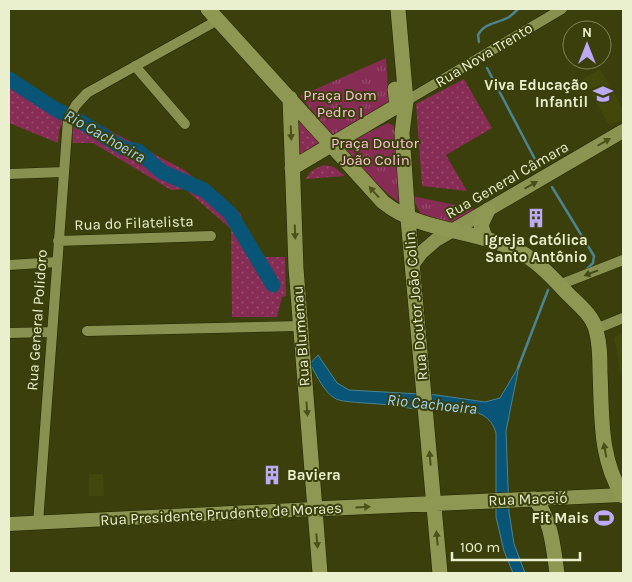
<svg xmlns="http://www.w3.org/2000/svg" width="632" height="582" viewBox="0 0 632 582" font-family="Karla,sans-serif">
<defs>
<pattern id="grass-dots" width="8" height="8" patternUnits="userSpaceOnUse" patternTransform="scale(1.25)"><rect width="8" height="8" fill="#872c55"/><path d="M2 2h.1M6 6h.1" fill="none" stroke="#984b6c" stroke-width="1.8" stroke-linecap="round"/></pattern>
<pattern id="park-tufts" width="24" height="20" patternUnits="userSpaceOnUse" patternTransform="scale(1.25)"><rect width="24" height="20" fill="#872c55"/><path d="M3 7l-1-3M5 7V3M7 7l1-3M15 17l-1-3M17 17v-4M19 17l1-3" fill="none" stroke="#984b6c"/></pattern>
</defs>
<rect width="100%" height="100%" fill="#3a3f0b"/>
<!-- built -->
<path fill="#42480c" d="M600,69L623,109V119L610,126L582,79Z
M623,334V385L614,337Z
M89,474H103L104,496H89Z"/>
<!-- grass -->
<path fill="url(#grass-dots)" d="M9,76L14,78L22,90L37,99L36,101L38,103L57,112L64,119L59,131L58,143L9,123Z
M464,79L492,128L446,155L467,191L422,186L416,104Z
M81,115L184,170L240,213L252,243L261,257H285L286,296L282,297L277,317H232L231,229L185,189L171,190L93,143H73L72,131Z
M297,117L320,143L298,156Z
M325,165L334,167L345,176L306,179C310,171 316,167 325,165Z"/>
<!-- park -->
<path fill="url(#park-tufts)" d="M386,58L389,102L333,136L300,96Z
M388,123L394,126L401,204C378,188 361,166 342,145Z
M412,196L474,209C471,212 468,216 465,218C452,227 432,220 420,213Z"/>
<!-- water -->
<path fill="#085577" stroke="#4c8491" d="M318,355L337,383L349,390L437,395L485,402L500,398L519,366L506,431L509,512L514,544L525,573H513L504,551L496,517V433C487,399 441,412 415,409C406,408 397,405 388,405C376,403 349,403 339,400C325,396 317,375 310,364Z"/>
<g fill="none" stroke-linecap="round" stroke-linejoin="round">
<!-- stream -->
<path stroke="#4c8491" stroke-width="2.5" d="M479,42L478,35C485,22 497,24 509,17C512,15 515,12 518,9
M487,68L538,165
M552,187L594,256L593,263L587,269
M518,368L548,290"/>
<!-- river -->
<path stroke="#085577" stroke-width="15" d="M9,79L55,109L83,123L123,148L138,151L162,172L204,190L230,213L273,285"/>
<defs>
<path id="minor" d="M135,66L185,124
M406,101L562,9
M9,174L63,172
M58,241L211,236
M9,265L57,262
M559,285L623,260
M596,329L623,318
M87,331L300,326
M9,333L52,332
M38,523L68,119L76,105L87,93L218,20"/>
<path id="secondary" d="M412,265L422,252L436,240L623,131
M535,499L622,495
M9,524L314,509"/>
<path id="primary" d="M208,9L383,202C420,232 472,229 514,249C535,258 553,278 569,295C579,305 593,316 596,330C600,344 600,358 600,372C602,414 599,459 623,496
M398,9L406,101L402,133L408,219L440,573
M290,98L296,268L320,573
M292,168L397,106L395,89
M485,238L481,225L488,210
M314,509L535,499C552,522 553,546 557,573"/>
</defs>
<!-- minor casing -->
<use href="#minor" stroke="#212502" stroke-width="11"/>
<!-- secondary casing -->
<use href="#secondary" stroke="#212502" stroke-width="15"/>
<!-- primary casing -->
<use href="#primary" stroke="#212502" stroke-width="16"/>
<!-- minor -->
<use href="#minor" stroke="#88914f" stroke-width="10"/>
<!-- secondary -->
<use href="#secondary" stroke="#8b9551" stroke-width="14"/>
<!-- primary -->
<use href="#primary" stroke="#8f9853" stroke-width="15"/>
</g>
<!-- one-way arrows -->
<defs><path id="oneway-solid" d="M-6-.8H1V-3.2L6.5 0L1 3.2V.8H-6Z" transform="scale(1.25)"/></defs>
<g fill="#4b5119">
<use href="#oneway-solid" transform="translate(291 133) rotate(88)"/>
<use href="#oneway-solid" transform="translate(374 192) rotate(-132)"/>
<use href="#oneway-solid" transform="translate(295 232) rotate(88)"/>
<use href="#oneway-solid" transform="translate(307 409) rotate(86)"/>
<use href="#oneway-solid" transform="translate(605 450) rotate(-100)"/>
<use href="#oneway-solid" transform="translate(430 458) rotate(-95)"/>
<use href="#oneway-solid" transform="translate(363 507) rotate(-3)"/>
<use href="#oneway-solid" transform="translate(437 538) rotate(-95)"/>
<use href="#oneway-solid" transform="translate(317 541) rotate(85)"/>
</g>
<g fill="#4a5019">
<use href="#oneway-solid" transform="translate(604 142) rotate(-30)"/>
<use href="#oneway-solid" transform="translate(531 185) rotate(-30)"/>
</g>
<use fill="#464b15" href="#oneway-solid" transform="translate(591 273) rotate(159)"/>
<!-- icons -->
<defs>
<symbol id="school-bare" viewBox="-9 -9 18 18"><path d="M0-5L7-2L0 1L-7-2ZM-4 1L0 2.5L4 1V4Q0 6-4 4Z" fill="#bda9f5" stroke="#3a3f0b" stroke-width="2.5" paint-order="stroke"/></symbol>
<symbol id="building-bare" viewBox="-9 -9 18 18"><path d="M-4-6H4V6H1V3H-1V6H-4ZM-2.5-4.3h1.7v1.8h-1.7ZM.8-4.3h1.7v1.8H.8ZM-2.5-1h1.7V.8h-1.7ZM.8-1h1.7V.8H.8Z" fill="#bda9f5" stroke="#3a3f0b" stroke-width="2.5" paint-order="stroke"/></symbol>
<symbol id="stadium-bare" viewBox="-9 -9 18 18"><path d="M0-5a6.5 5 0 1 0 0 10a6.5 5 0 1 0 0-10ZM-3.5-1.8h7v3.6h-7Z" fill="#bda9f5" stroke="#3a3f0b" stroke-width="2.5" paint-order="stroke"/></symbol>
</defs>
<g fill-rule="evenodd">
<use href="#school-bare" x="589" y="80" width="28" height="28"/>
<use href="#building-bare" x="522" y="204" width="28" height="28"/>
<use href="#building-bare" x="258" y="461" width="28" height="28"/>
<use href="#stadium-bare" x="590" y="504" width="28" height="28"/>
</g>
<g text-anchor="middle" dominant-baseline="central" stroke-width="4" stroke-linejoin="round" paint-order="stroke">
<!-- street labels -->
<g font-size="15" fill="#eaf0ce" stroke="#3a3f0b">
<text transform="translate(484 55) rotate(-31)">Rua Nova Trento</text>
<text transform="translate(507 180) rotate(-30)">Rua General Câmara</text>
<text transform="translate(134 223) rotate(-2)">Rua do Filatelista</text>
<text transform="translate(416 306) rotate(-95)">Rua Doutor João Colin</text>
<text transform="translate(37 320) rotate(-86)">Rua General Polidoro</text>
<text transform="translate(301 336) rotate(-94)">Rua Blumenau</text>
<text transform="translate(528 499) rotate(-2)">Rua Maceió</text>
<text transform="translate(221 514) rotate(-3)">Rua Presidente Prudente de Moraes</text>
</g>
<!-- poi labels -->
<g font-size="15" font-weight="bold" fill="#eaf0ce" stroke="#3a3f0b" text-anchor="end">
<text x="588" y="85">Viva Educação<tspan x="588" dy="17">Infantil</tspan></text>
<text x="536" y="240" text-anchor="middle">Igreja Católica<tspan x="536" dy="17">Santo Antônio</tspan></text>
<text x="287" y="475" text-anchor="start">Baviera</text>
<text x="589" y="518">Fit Mais</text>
</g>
<!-- park labels -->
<g font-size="15" fill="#fbc2d6" stroke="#3a3f0b">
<text x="340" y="95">Praça Dom<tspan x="340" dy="17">Pedro I</tspan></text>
<text x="375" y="143">Praça Doutor<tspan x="375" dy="17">João Colin</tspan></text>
</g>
<!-- water labels -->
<g font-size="16" font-style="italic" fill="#9fd3f3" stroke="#3a3f0b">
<text transform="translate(105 136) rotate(30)">Rio Cachoeira</text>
<text transform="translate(432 404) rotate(6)">Rio Cachoeira</text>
</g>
</g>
<!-- border -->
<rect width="632" height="582" fill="none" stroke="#eaf0ce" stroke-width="20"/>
<!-- north arrow -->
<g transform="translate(587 45)"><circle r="24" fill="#3a3f0b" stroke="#808659"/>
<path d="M0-4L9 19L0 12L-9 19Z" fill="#bda9f5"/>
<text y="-8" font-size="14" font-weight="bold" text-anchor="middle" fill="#eaf0ce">N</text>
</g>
<!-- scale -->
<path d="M452 552v8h128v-8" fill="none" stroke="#eaf0ce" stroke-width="2.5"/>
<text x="460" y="552" font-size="15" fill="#eaf0ce" stroke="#3a3f0b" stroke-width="4" paint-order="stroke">100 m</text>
</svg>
